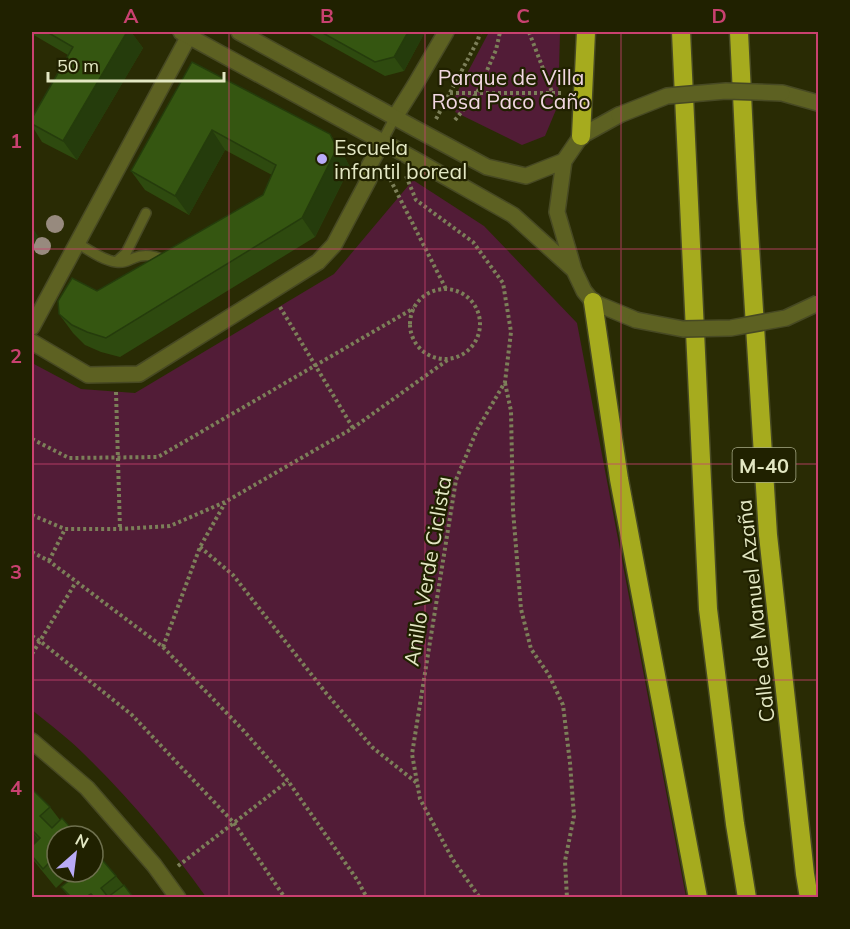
<svg xmlns="http://www.w3.org/2000/svg" width="850" height="929" viewBox="0 0 850 929" font-family="Mulish,sans-serif">
<rect width="100%" height="100%" fill="#292b04"/>
<!-- green -->
<path fill="#521c37" d="M489,32H560L558,105L545,136L522,145L455,112L459,104L454,98Z
M413,180L484,226L577,323L686,897H206C170,846 129,798 84,754C68,738 49,724 32,710V363L81,389L135,393L334,274Z"/>
<g fill="none" stroke-linecap="round" stroke-linejoin="round">
<defs>
<path id="service" d="M382,142L395,117
M77,243C89,250 102,260 116,262C124,263 127,261 134,258C145,253 156,256 166,261
M116,262L126,253L146,213"/>
<path id="minor" d="M395,117L415,85L446,32
M32,327L191,32
M32,342L88,375L139,374L318,262L334,245L369,179L368,168L382,142
M32,741L87,788L154,865L178,898"/>
<path id="tertiary" d="M181,32L414,159L513,215L574,270
M239,32L416,129L487,167L526,176L564,161
M782,93L818,103
M619,115L581,136L564,161L557,212L574,270L584,291L593,302L636,320"/>
<path id="motorway" d="M681,32L708,609L735,824L747,898
M739,32L747,198L768,535L805,874L809,898
M581,136L586,32
M593,302L619,479L698,898"/>
</defs>
<!-- service casing -->
<use href="#service" stroke="#474923" stroke-width="12"/>
<!-- minor casing -->
<use href="#minor" stroke="#474923" stroke-width="18"/>
<!-- tertiary casing -->
<use href="#tertiary" stroke="#474923" stroke-width="18"/>
<!-- motorway casing -->
<use href="#motorway" stroke="#474923" stroke-width="21"/>
<!-- path -->
<path stroke="#7c7f59" stroke-width="4" stroke-dasharray="3 3" stroke-linecap="butt" d="M529,32L552,92
M450,93H562
M436,119L478,40L480,32
M455,120L477,93L496,50L500,32
M406,176L416,200L473,242L503,283L511,332L505,382L477,430L456,480L412,754L420,799L453,860L480,898
M390,179L446,289
M410 324a35 35 0 1 1 70 0a35 35 0 1 1-70 0Z
M280,307L353,428
M505,383L511,411L513,510L521,609L531,649L549,675L563,705L570,763L574,816L565,861L567,898
M116,392L120,529
M32,439L69,458L158,457L414,308
M32,515L65,529H120L170,526L225,502L353,428L449,359
M200,547L233,575L326,693L372,747L417,783
M32,552L49,561L163,647L244,731L288,781L358,881L367,898
M49,561L65,529
M32,636L40,641L132,715L234,823L285,898
M163,647L200,547L225,503
M32,654L76,582
M178,866L288,781"/>
<!-- service -->
<use href="#service" stroke="#5d6122" stroke-width="9"/>
<!-- minor -->
<use href="#minor" stroke="#5d6122" stroke-width="15"/>
<!-- tertiary -->
<use href="#tertiary" stroke="#5d6122" stroke-width="15"/>
<!-- motorway -->
<use href="#motorway" stroke="#a6ab1e" stroke-width="18"/>
<defs>
<path id="tertiary-bridge" d="M619,115L667,96L726,91L782,93
M636,320L683,329L731,328L786,318L818,303"/>
</defs>
<!-- tertiary-bridge casing -->
<use href="#tertiary-bridge" stroke="#474923" stroke-width="18" stroke-linecap="butt"/>
<!-- tertiary-bridge -->
<use href="#tertiary-bridge" stroke="#5d6122" stroke-width="15"/>
</g>
<!-- trees -->
<g fill="#978a7e">
<circle cx="55" cy="224" r="9"/>
<circle cx="42" cy="246" r="9"/>
</g>
<!-- wall -->
<path fill="#2e4a0f" d="M32,32H131L143,48L77,160L42,142L32,126V118L68,55L32,34Z
M306,32H425L404,71L385,76Z
M192,62L330,134L343,154L350,167L315,237L120,357L101,352L85,345L73,333L59,314L97,291L263,195L272,175L225,150L189,215L145,190L131,171Z
M32,789L50,807L60,820L62,818L77,836H57V872H73L56,888L34,861L32,863Z
M116,876L133,897H69L61,887Z"/>
<!-- shaded-wall -->
<path fill="#253c0c" d="M127,32H131L143,48L77,160L63,141Z
M408,32H425L404,71L394,57Z
M212,130L225,150L189,215L175,196Z
M330,134L343,154L350,167L315,237L302,218Z
M32,227L38,236L32,249Z
M32,831L45,849L32,856Z"/>
<!-- building -->
<path fill="#355611" stroke="#253c0c" stroke-width="1.5" d="M47,32H127L63,141L32,124V118L73,47Z
M321,32H408L394,57L375,62Z
M192,62L330,134L337,148L302,218L106,338L87,332L72,325L59,314L58,301L72,278L97,291L263,195L276,165L212,130L175,196L131,171Z
M32,789L50,807L40,816L52,828L62,818L77,835L57,836V855L43,869L32,856V846L40,838L32,830Z
M99,856L116,876L101,888L108,897L124,885L133,897H94L91,894L86,897H71L61,887L80,872H93V861Z"/>
<!-- grid -->
<path fill="none" stroke="#c94170" stroke-width="1.5" stroke-opacity="0.55" d="M229,32V898M425,32V898M621,32V898M32,249H818M32,464H818M32,680H818"/>
<!-- markers -->
<circle fill="#b9abf7" stroke="#202100" stroke-width="2" cx="322" cy="159" r="6"/>
<g text-anchor="middle" dominant-baseline="central" stroke-width="4.5" stroke-linejoin="round" paint-order="stroke">
<!-- shield labels -->
<rect fill="#202100" stroke="#a8ac88" stroke-width="1.5" x="732.5" y="448" width="63" height="34" rx="4.5"/>
<g font-size="20" font-weight="bold" fill="#e3e7c3">
<text x="764" y="465">M-40</text>
</g>
<!-- park labels -->
<g font-size="21" fill="#f1d7e1" stroke="#202100">
<text x="511" y="77">Parque de Villa<tspan x="511" dy="24">Rosa Paco Caño</tspan></text>
</g>
<!-- poi labels -->
<g font-size="21" fill="#e3e7c3" stroke="#202100" text-anchor="start">
<text x="334" y="147">Escuela<tspan x="334" dy="24">infantil boreal</tspan></text>
</g>
<!-- street labels -->
<g font-size="21" fill="#e3e7c3" stroke="#202100">
<text transform="translate(427 571) rotate(-80)">Anillo Verde Ciclista</text>
<text transform="translate(755 611) rotate(-96)">Calle de Manuel Azaña</text>
</g>
</g>
<!-- border -->
<rect width="850" height="929" fill="none" stroke="#202100" stroke-width="66"/>
<!-- north arrow -->
<g transform="translate(75 854) rotate(28)"><circle r="28" fill="#202100" stroke="#6e704e" stroke-width="1.5"/>
<path d="M0-4.5L10 22L0 15L-10 22Z" fill="#b9abf7"/>
<text y="-9" font-size="16" font-weight="bold" text-anchor="middle" fill="#e3e7c3">N</text>
</g>
<!-- scale -->
<path d="M48 72v9h176v-9" fill="none" stroke="#e3e7c3" stroke-width="3"/>
<text x="57" y="72" font-size="18" fill="#e3e7c3" stroke="#202100" stroke-width="4.5" paint-order="stroke">50 m</text>
<rect x="33" y="33" width="784" height="863" fill="none" stroke="#c94170" stroke-width="2"/>
<g font-size="20" text-anchor="middle" font-weight="bold" fill="#c94170">
<text x="131" y="23">A</text>
<text x="327" y="23">B</text>
<text x="523" y="23">C</text>
<text x="719" y="23">D</text>
<text x="16" y="148">1</text>
<text x="16" y="363">2</text>
<text x="16" y="579">3</text>
<text x="16" y="795">4</text>
</g>
</svg>
